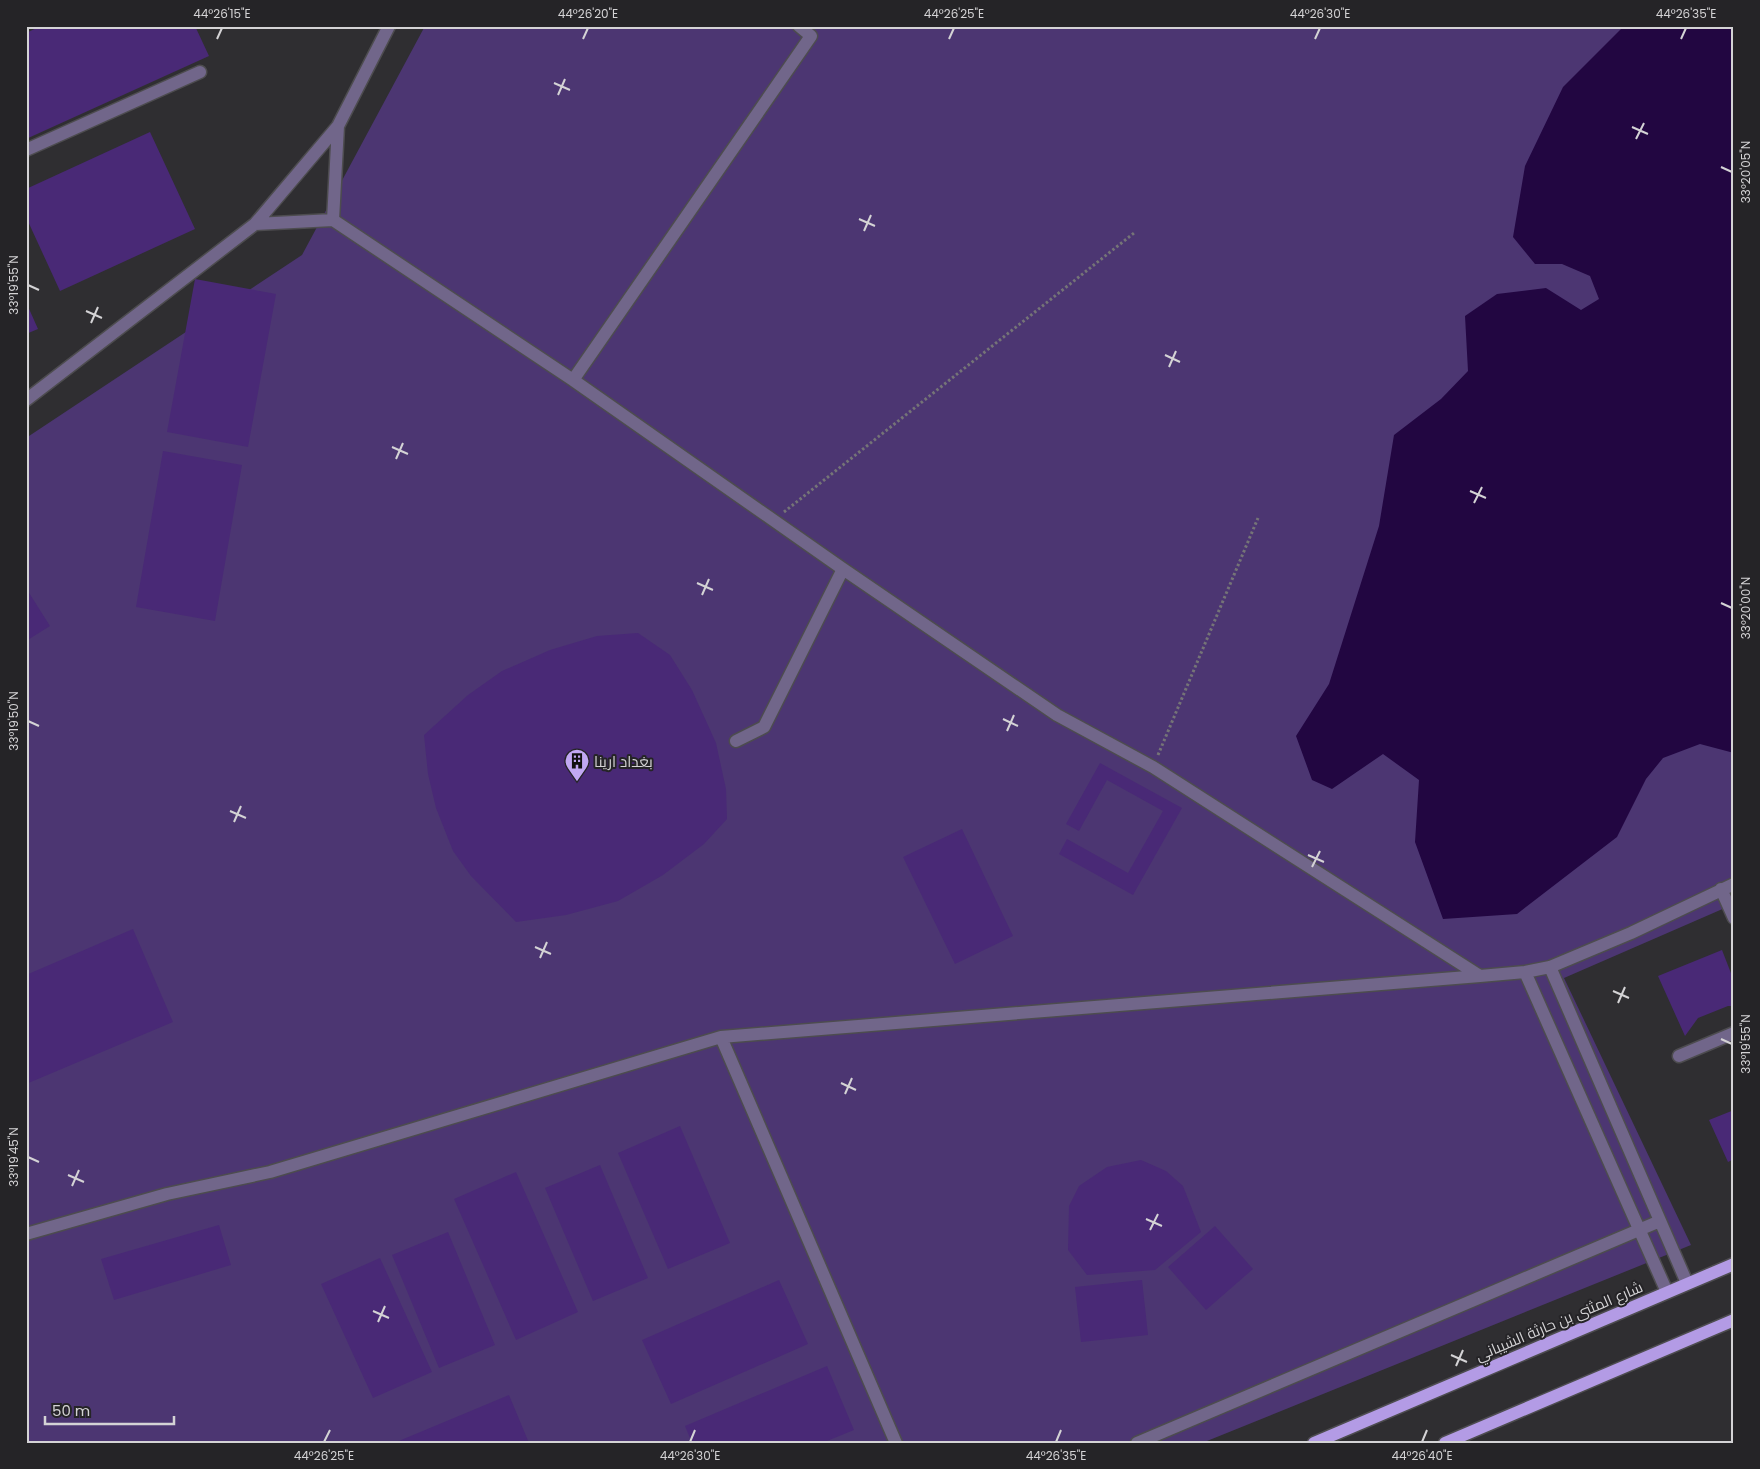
<svg xmlns="http://www.w3.org/2000/svg" width="1760" height="1469" viewBox="0 0 1760 1469" font-family="Poppins,Cairo,sans-serif">
<rect width="100%" height="100%" fill="#2f2e31"/>
<!-- green -->
<path fill="#4c3672" d="M425,26H1734V904L1564,978L1691,1245L1202,1443H26V438L302,255Z"/>
<!-- water -->
<path fill="#220641" d="M1624,26H1734V753L1700,744L1663,758L1646,779L1617,837L1517,914L1443,919L1415,842L1419,780L1383,754L1332,789L1312,780L1296,736L1329,684L1379,526L1394,435L1441,399L1468,371L1465,316L1497,294L1546,288L1581,310L1599,299L1590,276L1562,264H1535L1513,237L1525,166L1563,87Z"/>
<!-- building -->
<path fill="#492976" d="M41,26H195L209,56L26,139V33Z
M150,132L195,229L60,291L26,217V189Z
M195,279L276,294L248,447L167,432Z
M26,302L38,329L26,334Z
M163,451L242,465L215,621L136,607Z
M26,588L50,626L26,641Z
M638,633L670,655L692,690L716,743L726,789L727,819L704,844L663,875L618,901L566,915L516,922L471,876L453,851L436,808L428,774L424,735L468,695L502,671L550,650L597,636Z
M1100,763L1182,808L1133,895L1059,854L1067,839L1128,873L1163,811L1107,780L1079,831L1066,824Z
M962,829L1013,936L955,964L903,857Z
M133,929L173,1022L26,1084V975Z
M1722,950L1734,981V1006H1728L1698,1018L1685,1036L1658,976Z
M1734,1110V1159L1728,1162L1709,1120Z
M680,1126L730,1243L668,1269L618,1153Z
M1141,1160L1166,1171L1183,1186L1201,1232L1155,1270L1087,1275L1068,1250L1069,1206L1079,1186L1107,1167Z
M600,1165L648,1278L593,1301L545,1188Z
M516,1172L578,1312L516,1340L454,1199Z
M219,1225L231,1265L114,1300L101,1259Z
M1215,1226L1253,1269L1206,1310L1168,1267Z
M448,1232L495,1345L439,1368L392,1255Z
M380,1258L432,1372L373,1398L321,1284Z
M779,1280L808,1344L671,1404L642,1340Z
M1142,1280L1148,1335L1081,1342L1075,1287Z
M827,1366L854,1430L822,1443H692L685,1426Z
M509,1395L529,1443H394Z"/>
<g fill="none" stroke-linecap="round" stroke-linejoin="round">
<defs>
<path id="minor" d="M26,150L200,72
M333,220L338,126
M255,224L333,220L573,380L843,569L1057,715L1153,767L1480,976L1525,972L1550,967L1631,933L1734,884
M573,380L811,36L799,26
M26,400L255,224L338,126L389,26
M736,741L764,727L843,569
M1721,889L1734,918
M1550,967L1687,1283
M1525,972L1667,1292
M721,1037L896,1443
M1679,1056L1734,1033
M26,1234L167,1194L270,1172L721,1037L1480,976
M1137,1443L1660,1221"/>
<path id="major" d="M1314,1443L1734,1264
M1445,1443L1734,1320"/>
</defs>
<!-- minor casing -->
<use href="#minor" stroke="#4d4c4f" stroke-width="15"/>
<!-- major casing -->
<use href="#major" stroke="#4d4c4f" stroke-width="15"/>
<!-- path -->
<path stroke="#757477" stroke-width="3" stroke-dasharray="2.5 2.5" stroke-linecap="butt" d="M784,512L1134,233
M1158,755L1258,518"/>
<!-- minor -->
<use href="#minor" stroke="#71668a" stroke-width="12"/>
<!-- major -->
<use href="#major" stroke="#b39be5" stroke-width="12"/>
</g>
<!-- ticks -->
<path fill="none" stroke="#d4d3d5" stroke-width="2" d="M217,39L222,28M583,39L588,28M949,39L954,28M1315,39L1320,28M1681,39L1686,28M554,83L570,90M558,95L565,79M1632,127L1648,134M1636,139L1644,123M1721,167L1732,172M859,219L875,226M864,231L871,215M28,285L39,290M86,311L102,318M91,323L98,307M1165,355L1180,362M1169,367L1176,351M392,447L408,454M396,459L403,443M1470,491L1486,498M1474,503L1482,487M697,583L713,590M702,595L709,579M1721,603L1732,608M1003,719L1018,726M28,721L39,726M1007,731L1014,715M230,811L246,818M234,822L241,806M1308,855L1324,862M1312,867L1320,851M535,947L551,954M540,958L547,942M1613,991L1629,998M1618,1003L1625,987M1721,1039L1732,1044M841,1083L856,1090M845,1094L852,1078M28,1157L39,1162M68,1175L84,1182M72,1186L79,1170M1146,1219L1162,1226M1150,1230L1158,1214M373,1311L389,1318M378,1322L385,1306M1451,1355L1467,1362M1456,1366L1463,1350M324,1442L330,1430M690,1442L695,1430M1056,1442L1061,1430M1422,1442L1427,1430"/>
<!-- icons -->
<defs>
<symbol id="building-pin" viewBox="-11 -11 22 30"><path d="M0 17L-7.5 6A9.5 9.5 0 1 1 7.5 6Z" fill="#c1a8f3" stroke="#252427"/><path d="M-4-6H4V6H1V3H-1V6H-4ZM-2.5-4.3h1.7v1.8h-1.7ZM.8-4.3h1.7v1.8H.8ZM-2.5-1h1.7V.8h-1.7ZM.8-1h1.7V.8H.8Z" fill="#111"/></symbol>
</defs>
<g fill-rule="evenodd">
<use href="#building-pin" x="563" y="747" width="28" height="38"/>
</g>
<g text-anchor="middle" dominant-baseline="central" stroke-width="4" stroke-linejoin="round" paint-order="stroke">
<!-- poi labels -->
<g font-size="15" fill="#d4d3d5" stroke="#252427" text-anchor="start">
<text x="594" y="761">بغداد ارينا</text>
</g>
<!-- street labels -->
<g font-size="15" fill="#d4d3d5" stroke="#252427">
<text transform="translate(1559 1321) rotate(-23)">شارع المثنى بن حارثة الشيباني</text>
</g>
</g>
<!-- border -->
<rect width="1760" height="1469" fill="none" stroke="#252427" stroke-width="55"/>
<!-- scale -->
<path d="M45 1416v8h129v-8" fill="none" stroke="#d4d3d5" stroke-width="2.5"/>
<text x="52" y="1416" font-size="15" fill="#d4d3d5" stroke="#252427" stroke-width="4" paint-order="stroke">50 m</text>
<rect x="28" y="28" width="1704" height="1414" fill="none" stroke="#d4d3d5" stroke-width="2"/>
<g font-size="12" text-anchor="middle" fill="#d4d3d5">
<text x="222" y="18">44°26'15"E</text>
<text x="588" y="18">44°26'20"E</text>
<text x="954" y="18">44°26'25"E</text>
<text x="1320" y="18">44°26'30"E</text>
<text x="1686" y="18">44°26'35"E</text>
<text transform="translate(1746 172) rotate(-90)" y="4">33°20'05"N</text>
<text transform="translate(14 285) rotate(-90)" y="4">33°19'55"N</text>
<text transform="translate(1746 608) rotate(-90)" y="4">33°20'00"N</text>
<text transform="translate(14 721) rotate(-90)" y="4">33°19'50"N</text>
<text transform="translate(1746 1044) rotate(-90)" y="4">33°19'55"N</text>
<text transform="translate(14 1157) rotate(-90)" y="4">33°19'45"N</text>
<text x="324" y="1460">44°26'25"E</text>
<text x="690" y="1460">44°26'30"E</text>
<text x="1056" y="1460">44°26'35"E</text>
<text x="1422" y="1460">44°26'40"E</text>
</g>
</svg>
